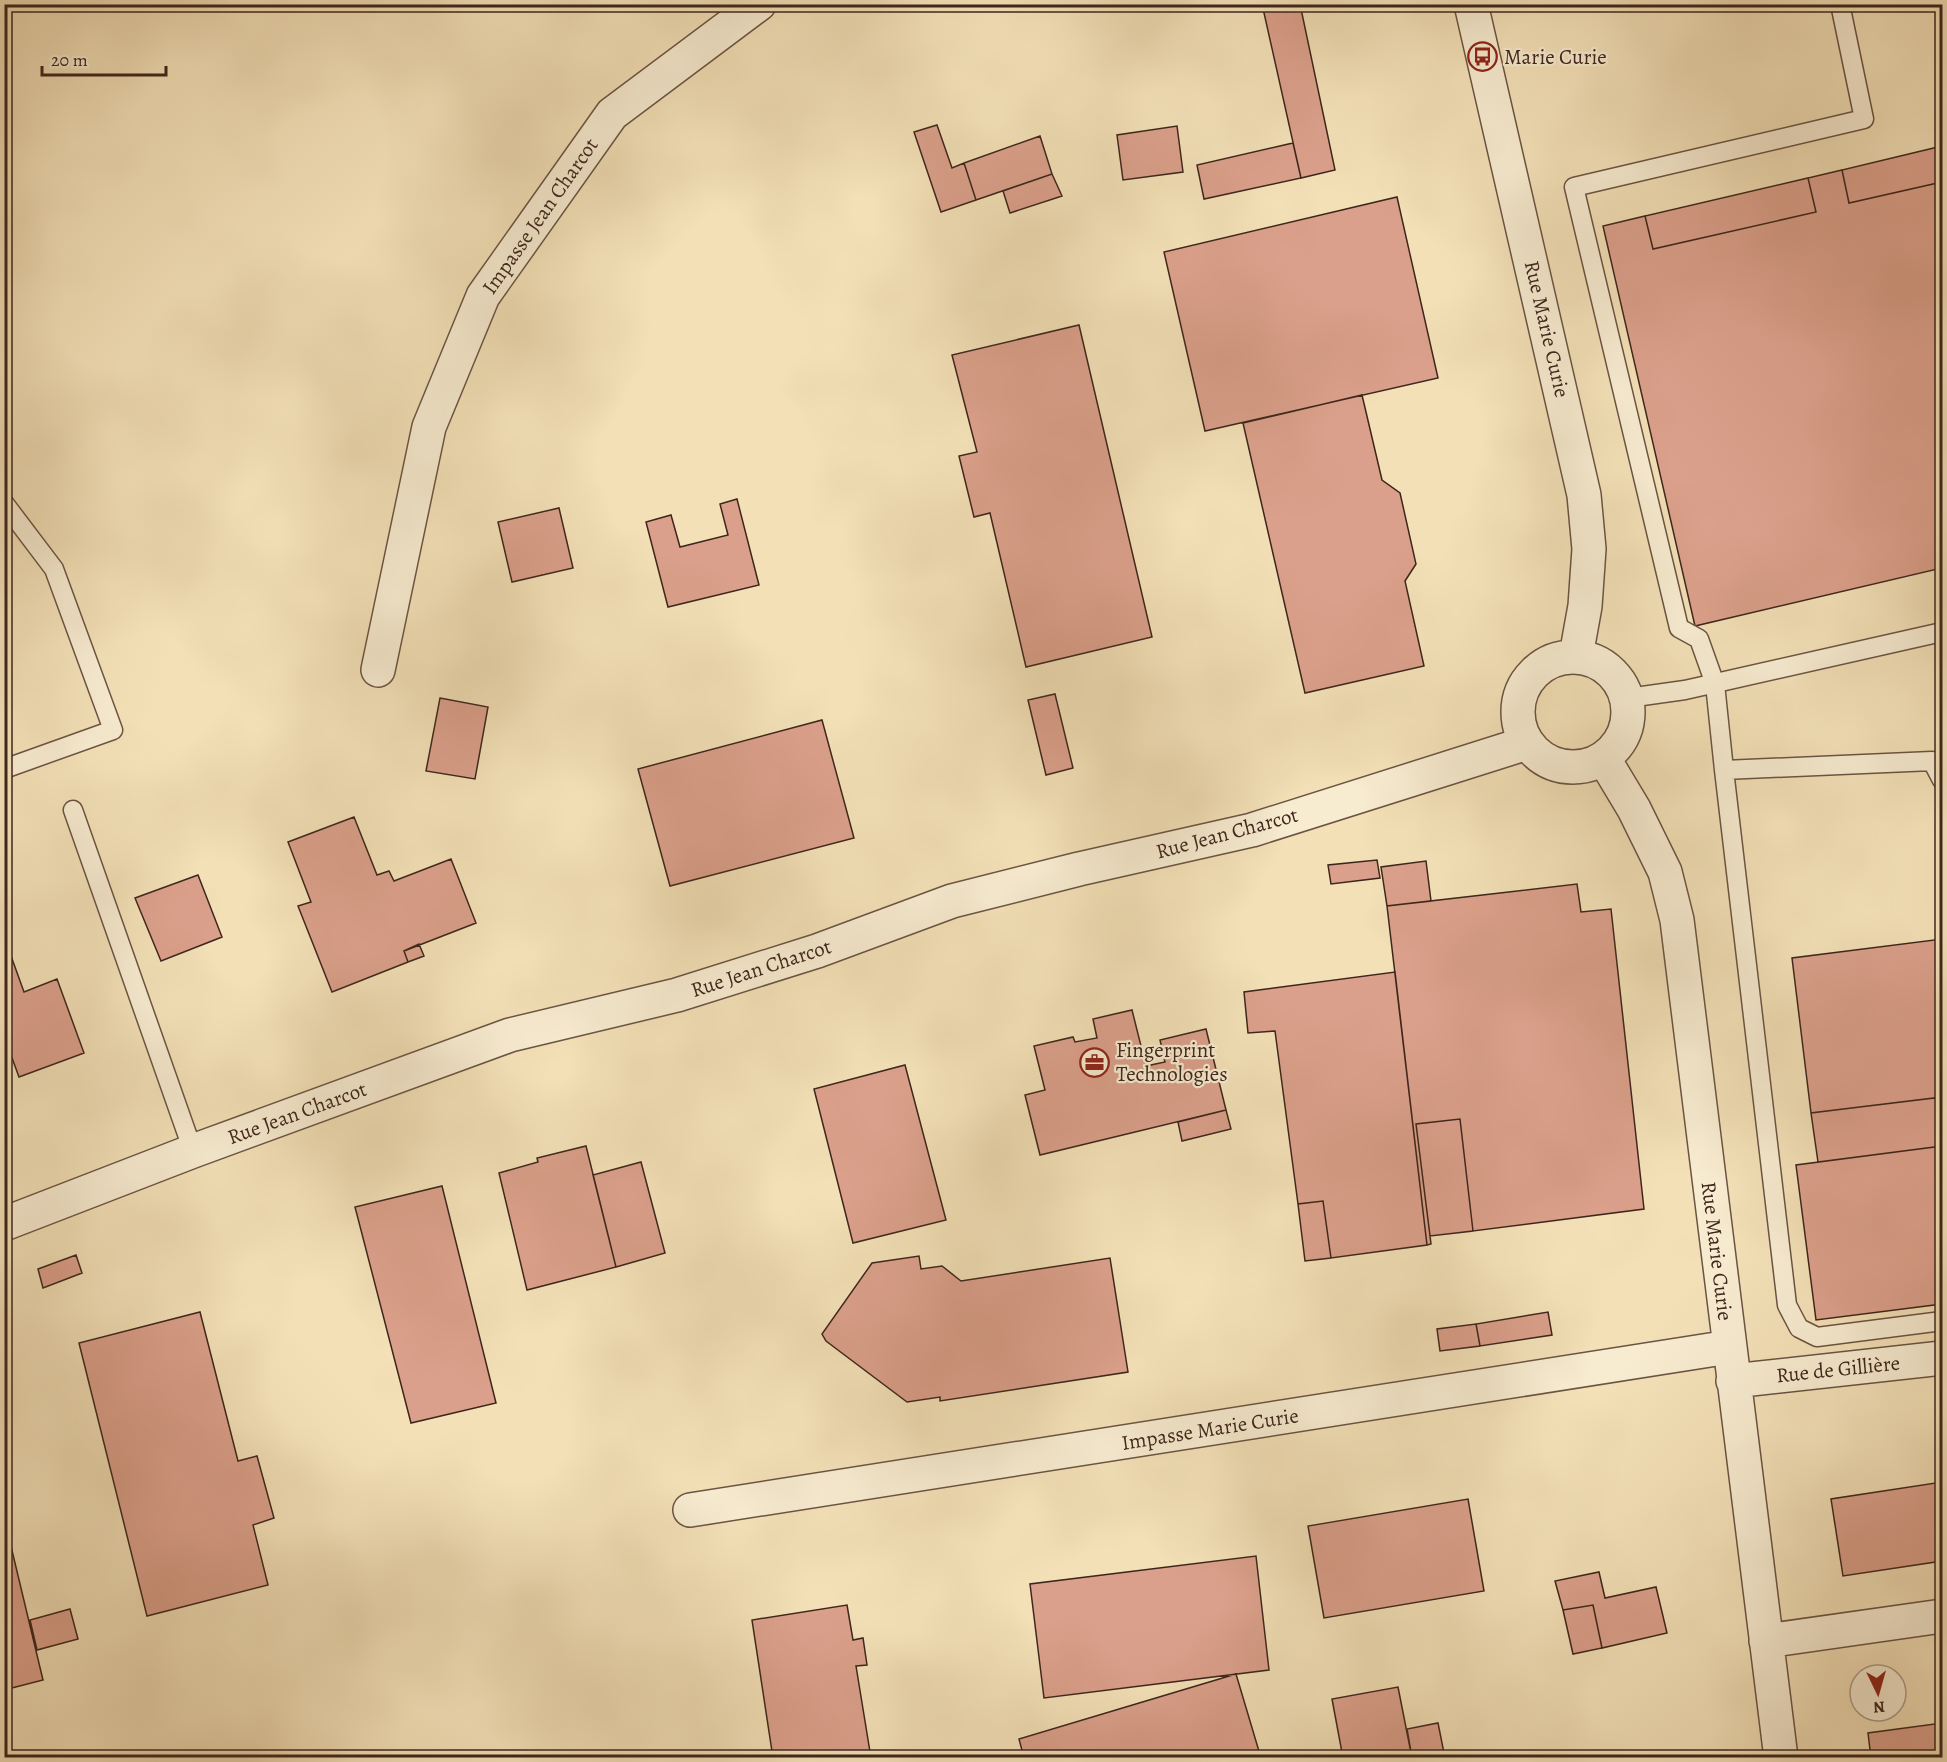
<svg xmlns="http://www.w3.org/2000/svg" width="1947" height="1762" viewBox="0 0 1947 1762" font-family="Alegreya,serif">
<rect width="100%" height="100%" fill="#f3e0b7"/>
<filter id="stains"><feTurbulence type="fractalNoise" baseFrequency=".00333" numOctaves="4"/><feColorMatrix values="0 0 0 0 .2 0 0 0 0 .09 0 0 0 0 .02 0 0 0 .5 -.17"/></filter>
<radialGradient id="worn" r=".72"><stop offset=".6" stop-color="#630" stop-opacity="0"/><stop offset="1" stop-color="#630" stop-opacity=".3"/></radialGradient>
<!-- building -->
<path fill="#dba08b" stroke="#3e261c" stroke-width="1.5" d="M1262,4H1300L1335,170L1301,178Z
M937,125L952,168L964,163L976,200L941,212L914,132Z
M1177,126L1183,172L1123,180L1117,135Z
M1040,136L1052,174L976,200L964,163Z
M1293,143L1301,178L1204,199L1197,165Z
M1942,146V182L1849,203L1842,170Z
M1842,170L1849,203L1942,182V568L1695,626L1603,226L1645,216L1653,249L1816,212L1808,178Z
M1052,174L1062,196L1010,213L1003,191Z
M1808,178L1816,212L1653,249L1645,216Z
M1397,197L1438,378L1205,431L1164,252Z
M1079,325L1152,637L1026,667L990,513L974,517L959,456L977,452L952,355Z
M1362,395L1382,480L1400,493L1416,564L1405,581L1424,666L1305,693L1243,423Z
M737,499L759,585L668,607L646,522L671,515L680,547L728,535L720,504Z
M559,508L573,568L512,582L498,522Z
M1055,694L1073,768L1046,775L1028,700Z
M440,698L488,707L475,779L426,771Z
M822,720L854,838L670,886L638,769Z
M354,817L377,875L389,871L394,881L451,859L476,923L404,951L408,962L332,992L298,906L311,902L288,842Z
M1377,860L1380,878L1331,884L1328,865Z
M1426,861L1431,901L1387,906L1381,867Z
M198,875L222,937L161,961L135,898Z
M1577,884L1581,912L1611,909L1644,1209L1473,1231L1460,1119L1416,1124L1431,1244L1427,1245L1387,906Z
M1942,939V1097L1811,1113L1792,958Z
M6,942L24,992L57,979L84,1053L19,1077L4,1036V943Z
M419,944L424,956L408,962L404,951Z
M1395,972L1427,1245L1331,1258L1323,1201L1298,1204L1275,1031L1248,1033L1244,992Z
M1132,1010L1146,1066L1165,1062L1160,1040L1206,1029L1226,1110L1040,1155L1025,1095L1045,1090L1034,1046L1073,1037L1075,1042L1097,1038L1093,1019Z
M905,1065L946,1220L853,1243L814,1089Z
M1941,1097L1942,1146L1818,1162L1811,1113Z
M1226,1110L1231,1129L1182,1141L1178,1122Z
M1460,1119L1473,1231L1430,1236L1416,1124Z
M586,1146L616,1267L527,1290L499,1173L538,1162L537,1158Z
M1942,1146V1304L1816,1320L1796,1165Z
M641,1162L665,1253L616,1267L593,1175Z
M442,1186L496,1403L411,1423L355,1207Z
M1323,1201L1331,1258L1305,1261L1298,1204Z
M76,1255L82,1273L43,1288L38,1269Z
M919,1256L921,1269L942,1266L961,1281L1110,1258L1128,1372L940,1401V1397L907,1402L826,1341L822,1334L872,1263Z
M200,1312L238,1461L257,1456L274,1518L253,1525L268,1585L147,1616L79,1343Z
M1548,1312L1552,1335L1480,1346L1476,1324Z
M1476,1324L1480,1346L1440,1351L1437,1329Z
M1942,1482V1561L1843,1576L1831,1499Z
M1468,1499L1484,1591L1324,1618L1308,1526Z
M4,1517L43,1680L4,1690Z
M1256,1556L1269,1670L1044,1698L1030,1584Z
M1599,1572L1605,1598L1656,1587L1667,1633L1602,1648L1593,1605L1563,1610L1555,1581Z
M847,1605L853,1640L863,1638L867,1665L856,1666L871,1758H773L752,1620Z
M1593,1605L1602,1648L1573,1654L1563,1610Z
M70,1609L78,1639L37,1650L30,1620Z
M1236,1674L1261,1758H1024L1019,1739Z
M1398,1687L1412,1758H1343L1332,1699Z
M1438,1723L1445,1758H1412L1407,1729Z
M1942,1723V1758H1871L1868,1733Z"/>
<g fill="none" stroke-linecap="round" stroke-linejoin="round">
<defs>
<path id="lane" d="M1840,4L1864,119L1574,187L1679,628L1699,639L1715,684L1724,770L1932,761L1942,780
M4,503L54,569L113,730L4,769
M1628,698L1685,690L1942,632
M1724,770L1787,1305L1799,1328L1817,1337L1942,1321
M73,810L193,1151"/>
<path id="street" d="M1471,4L1584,495L1589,549L1585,606L1576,656
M1518 712a55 55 0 1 1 110 0a55 55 0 1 1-110 0Z
M378,670L429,427L483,296L612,114L759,4
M1604,759L1634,809L1665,872L1677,920L1781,1758
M4,1224L193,1151L510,1035L677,995L817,951L952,901L1079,869L1252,830L1527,743
M1733,1381L1942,1358
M690,1510L1729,1347
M1766,1641L1942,1616"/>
</defs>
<!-- lane casing -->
<use href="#lane" stroke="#6b5443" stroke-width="21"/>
<!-- street casing -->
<use href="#street" stroke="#6b5443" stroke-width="36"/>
<!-- lane -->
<use href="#lane" stroke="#f7ebd0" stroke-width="18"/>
<!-- street -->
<use href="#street" stroke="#f7ebd0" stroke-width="33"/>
</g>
<!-- icons -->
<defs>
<symbol id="bus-ring" viewBox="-11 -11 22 22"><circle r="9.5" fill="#f7ebd0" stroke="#8f2418" stroke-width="1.5"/><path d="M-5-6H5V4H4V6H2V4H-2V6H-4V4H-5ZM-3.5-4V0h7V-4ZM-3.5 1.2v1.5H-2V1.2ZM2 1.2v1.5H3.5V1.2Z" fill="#8f2418"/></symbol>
<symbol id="office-ring" viewBox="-11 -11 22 22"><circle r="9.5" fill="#f7ebd0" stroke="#8f2418" stroke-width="1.5"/><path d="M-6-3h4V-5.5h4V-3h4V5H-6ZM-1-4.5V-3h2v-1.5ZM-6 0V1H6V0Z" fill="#8f2418"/></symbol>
</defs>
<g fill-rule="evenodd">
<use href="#bus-ring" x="1466" y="40" width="33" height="33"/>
<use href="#office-ring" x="1078" y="1046" width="33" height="33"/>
</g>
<g text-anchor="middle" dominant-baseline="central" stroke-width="4.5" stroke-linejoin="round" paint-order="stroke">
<!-- poi labels -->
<g font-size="21" fill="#3e261c" stroke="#f7ebd0" text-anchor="start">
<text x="1504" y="57">Marie Curie</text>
<text x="1116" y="1050">Fingerprint<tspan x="1116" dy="24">Technologies</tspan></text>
</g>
<!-- street labels -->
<g font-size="21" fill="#3e261c" stroke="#f7ebd0">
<text transform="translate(540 216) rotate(-55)">Impasse Jean Charcot</text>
<text transform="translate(1547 329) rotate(77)">Rue Marie Curie</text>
<text transform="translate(1227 833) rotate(-15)">Rue Jean Charcot</text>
<text transform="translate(761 968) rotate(-18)">Rue Jean Charcot</text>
<text transform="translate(297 1113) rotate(-20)">Rue Jean Charcot</text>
<text transform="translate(1717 1251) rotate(83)">Rue Marie Curie</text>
<text transform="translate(1838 1369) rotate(-6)">Rue de Gillière</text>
<text transform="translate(1210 1429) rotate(-9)">Impasse Marie Curie</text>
</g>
</g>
<!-- margin -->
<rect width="1947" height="1762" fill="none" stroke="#f3e0b7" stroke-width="24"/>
<rect x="6" y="6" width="1935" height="1750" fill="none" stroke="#3e261c" stroke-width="3"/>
<rect x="12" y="12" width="1923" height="1738" fill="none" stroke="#3e261c" stroke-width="1.5"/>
<!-- north arrow -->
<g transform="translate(1878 1693) rotate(175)"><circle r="28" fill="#f7ebd0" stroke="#ad9c88" stroke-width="1.5"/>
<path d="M0-4.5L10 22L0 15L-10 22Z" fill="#8f2418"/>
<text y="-9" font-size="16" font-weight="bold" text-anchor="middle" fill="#3e261c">N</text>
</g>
<!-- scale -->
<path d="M42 66v9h124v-9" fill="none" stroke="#3e261c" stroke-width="3"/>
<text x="51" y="66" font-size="18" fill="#3e261c" stroke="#f7ebd0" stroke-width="4.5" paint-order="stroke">20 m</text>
<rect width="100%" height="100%" filter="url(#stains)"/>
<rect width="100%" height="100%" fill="url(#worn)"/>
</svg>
